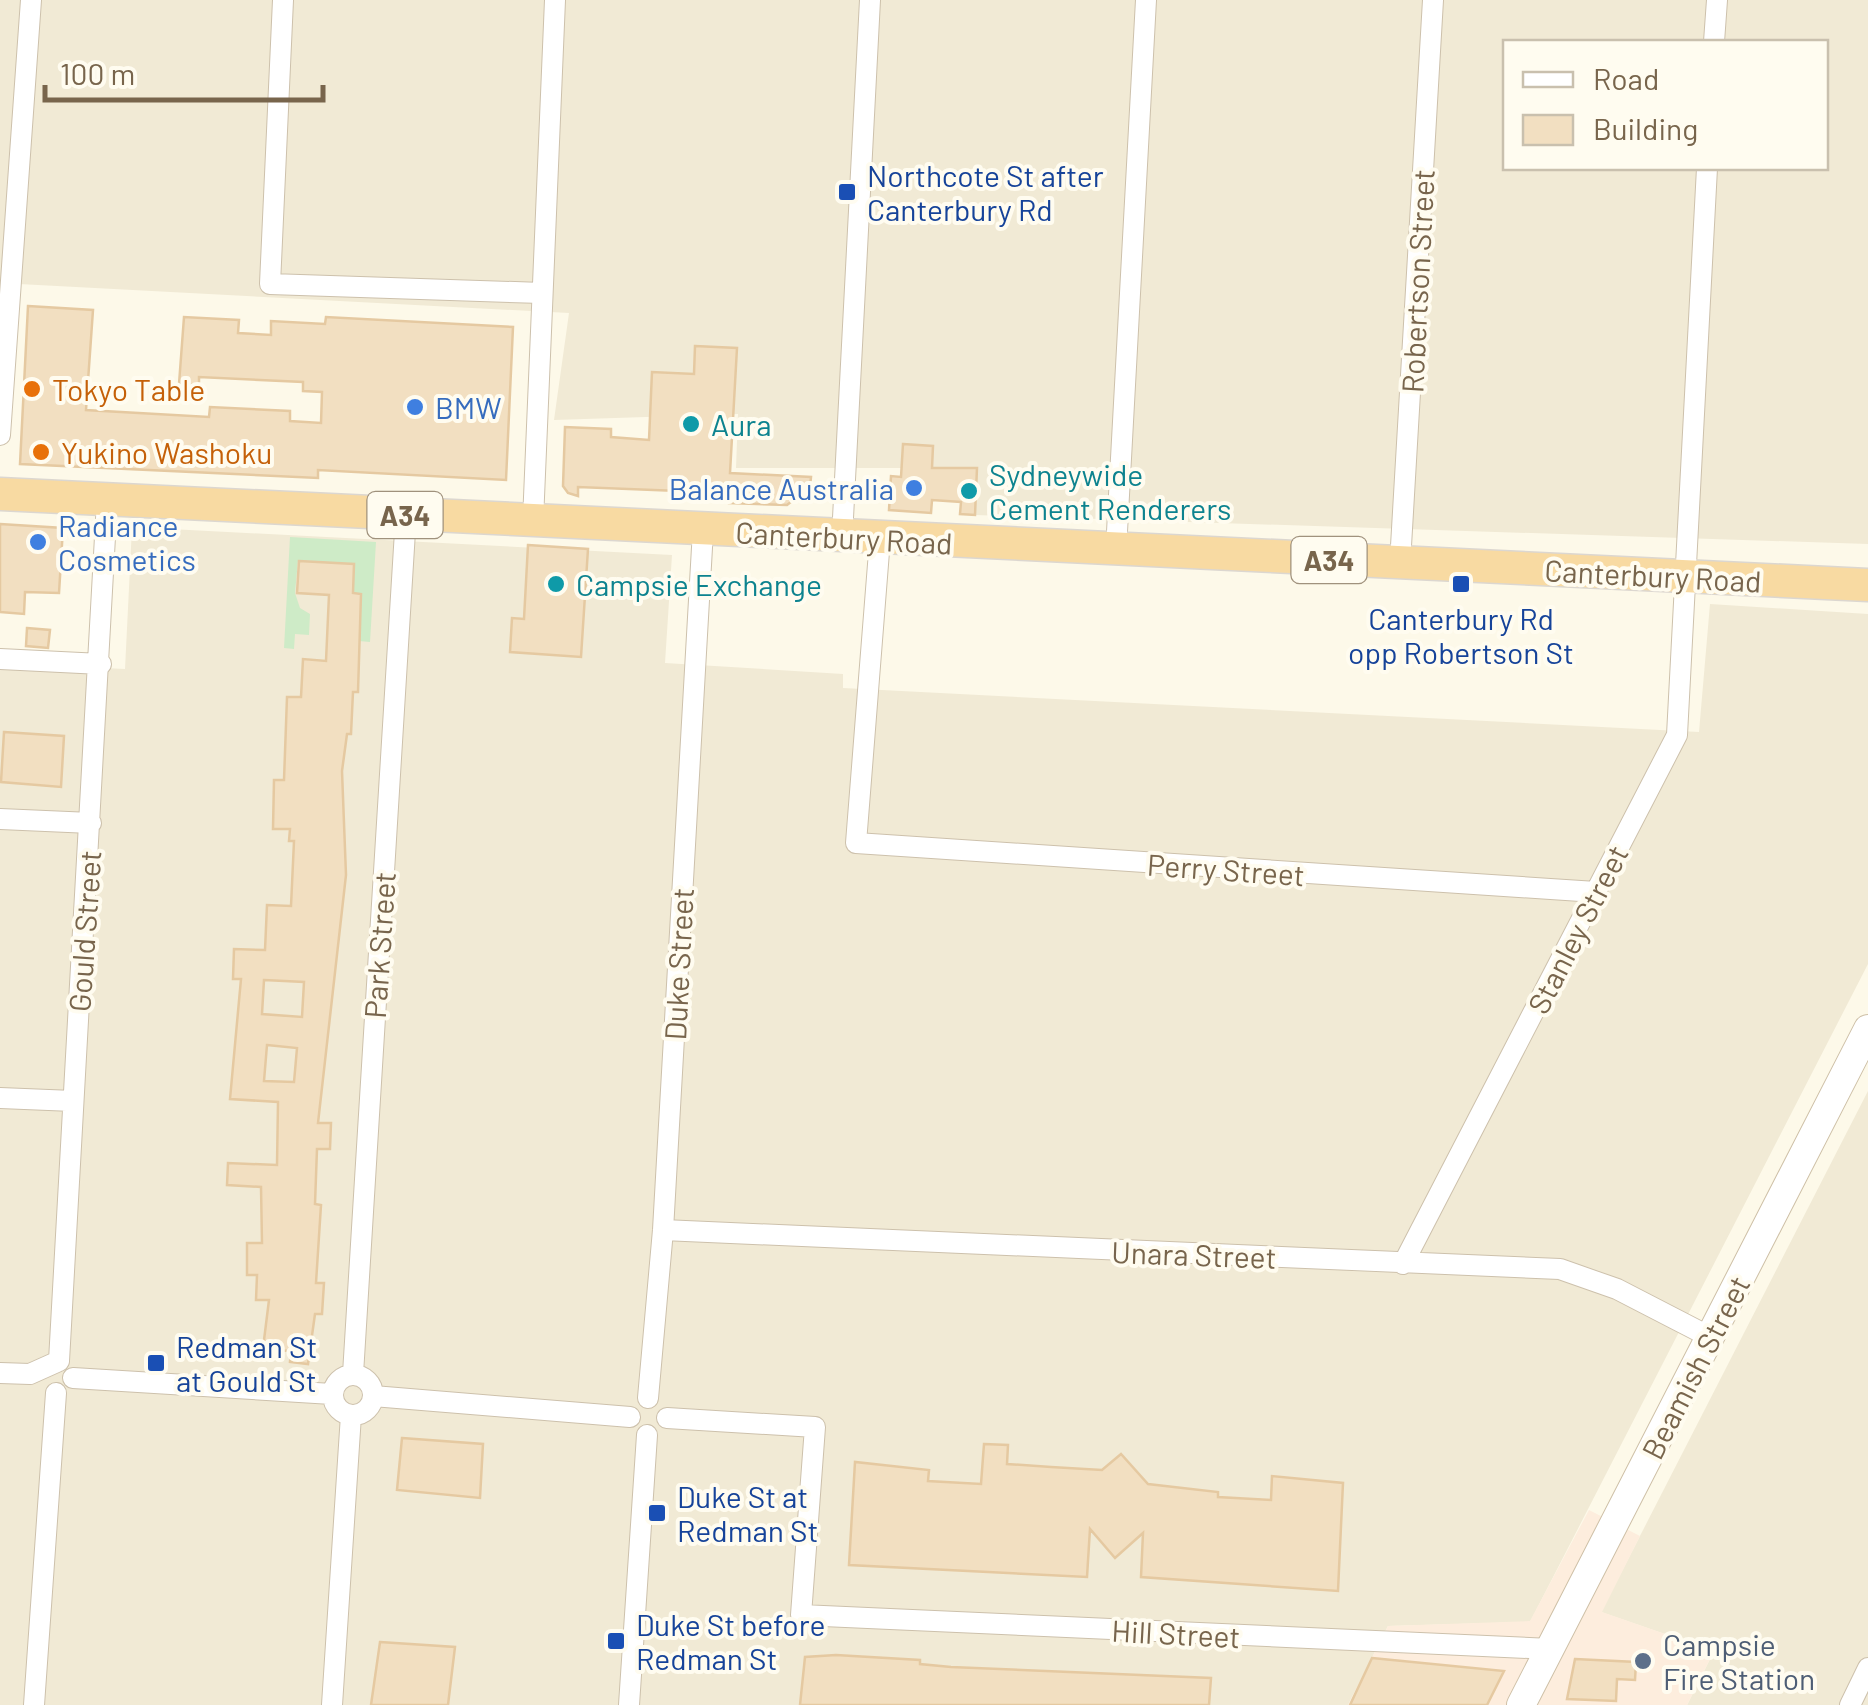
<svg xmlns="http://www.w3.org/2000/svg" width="1868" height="1705" viewBox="0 0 1868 1705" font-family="Barlow,sans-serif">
<rect width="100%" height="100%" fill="#fdf9e9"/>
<!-- residential -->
<path fill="#f1ead5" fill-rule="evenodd" d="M0,0H1868V544L975,515L977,468H736L738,414L554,420L569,313L0,283ZM1506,42H1826V168H1506Z
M132,527L672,555L665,663L843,674V688L1699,732L1710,604L1868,614V964L1530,1622L1388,1626L1348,1705H0V663L125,669Z
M1868,1091V1705H1687L1714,1651L1601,1612Z"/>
<!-- commercial -->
<path fill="#fdeddd" d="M1589,1510L1640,1536L1602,1612L1714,1651L1687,1705H1348L1388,1626L1530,1621Z"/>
<!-- green -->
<path fill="#ceebc7" d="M290,537L376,542L370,642L359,641L361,595L352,594L354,564L298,560L295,593L300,608L310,614L309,635L295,634L294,649L284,648Z"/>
<!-- building -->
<path fill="#f2dfc1" stroke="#e5c9a1" stroke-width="2.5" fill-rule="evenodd" d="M28,306L93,310L86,410L209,417L210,407L290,411V421L321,423L322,392L303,391V382L199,377V385L179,384L184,317L239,320L238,333L271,335V321L325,324L326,317L513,327L506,480L318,470V478L20,464Z
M695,346L737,348L730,473L811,477L810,487L787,505L729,503V493L578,487V496L568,493L563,486L565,427L611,429V437L649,440L652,372L694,374Z
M903,444L933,446L932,468H977L975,515L960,514L961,502L932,500L931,513L889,510L891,476L901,477Z
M0,524L63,528L59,593L25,592L24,614L0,612Z
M528,545L588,549L581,657L510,652L512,618L524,619Z
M299,561L354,564L353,593L361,594L358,692H353L351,734H347L342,771L346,875L318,1123H331L330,1149H317L315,1204L321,1205L316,1283H324L322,1314H315L308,1364L290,1362L291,1351L269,1350L264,1340L269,1300H256L257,1275H247V1243H262L261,1187L227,1185L228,1163L277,1165L278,1102L230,1099L241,979H233L234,949L265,950L267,905L291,906L294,841H289L290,829H273L274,780H284L287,697H301L303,659L326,661L329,595L297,593ZM264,980L304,982L302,1017L262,1014ZM267,1045L297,1048L294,1082L264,1081Z
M27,628L50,630L48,648L26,646Z
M4,732L64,736L61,787L1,782Z
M402,1438L483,1444L480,1498L397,1490Z
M984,1444L1008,1445L1007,1464L1051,1467L1102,1470L1121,1454L1148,1484L1218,1492V1497L1271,1500L1272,1476L1343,1483L1338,1591L1141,1577L1143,1533L1115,1558L1090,1529L1087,1577L849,1565L855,1462L929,1470L928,1481L981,1484Z
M380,1642L455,1647L448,1705H371Z
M836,1655L920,1660V1664L951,1667L1211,1678L1209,1705H800L805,1657Z
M1372,1658L1504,1671L1487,1705H1350Z
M1575,1659L1636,1662L1635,1680L1617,1679L1616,1701L1567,1699Z"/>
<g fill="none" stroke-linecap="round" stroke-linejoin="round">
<defs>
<path id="minor" d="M283,0L270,284L542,293
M1714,42L1717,0
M0,435L31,0
M533,521L555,0
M842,537L870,0
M880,539L856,843L1596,892
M1116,550L1146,0
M1400,563L1433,0
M0,659L101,664
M0,819L91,823
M0,1098L73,1101
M663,1230L1560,1269L1617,1289L1710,1337
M1403,1264L1677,735L1707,168
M59,1361L107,501
M0,1373L30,1374L59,1361
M353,1374L406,515
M333 1395a20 20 0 1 1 40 0a20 20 0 1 1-40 0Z
M73,1378L332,1394
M373,1396L630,1417
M648,1398L663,1230L703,530
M667,1418L815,1427L801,1615L1551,1649
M34,1705L56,1393
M332,1705L351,1415
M629,1705L647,1435
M1850,1705L1868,1668"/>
<path id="secondary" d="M1521,1705L1868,1029"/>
<path id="trunk" d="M0,494L1868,585"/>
</defs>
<!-- minor casing -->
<use href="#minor" stroke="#cdc1ac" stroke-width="22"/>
<!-- secondary casing -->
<use href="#secondary" stroke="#cec0a7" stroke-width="30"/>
<!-- trunk casing -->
<use href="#trunk" stroke="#dcd7d0" stroke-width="35"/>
<!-- minor -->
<use href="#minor" stroke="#fff" stroke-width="20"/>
<!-- secondary -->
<use href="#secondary" stroke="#fff" stroke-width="28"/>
<!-- trunk -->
<use href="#trunk" stroke="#f8daa2" stroke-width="32"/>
</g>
<!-- markers -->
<g fill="#1a4fb4" stroke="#fffcf0" stroke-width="4">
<rect x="837" y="182" width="20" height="20" rx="5"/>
<rect x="1451" y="574" width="20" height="20" rx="5"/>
<rect x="146" y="1353" width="20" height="20" rx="5"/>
<rect x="647" y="1503" width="20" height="20" rx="5"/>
<rect x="606" y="1631" width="20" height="20" rx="5"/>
</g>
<g fill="#e8710a" stroke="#fffcf0" stroke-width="4">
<circle cx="32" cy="389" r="10"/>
<circle cx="41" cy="452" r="10"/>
</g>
<g fill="#3f7fe0" stroke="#fffcf0" stroke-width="4">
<circle cx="415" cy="407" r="10"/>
<circle cx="914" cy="488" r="10"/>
<circle cx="38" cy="542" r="10"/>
</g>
<g fill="#0f9aa8" stroke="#fffcf0" stroke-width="4">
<circle cx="691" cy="424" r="10"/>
<circle cx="969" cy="491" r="10"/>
<circle cx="556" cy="584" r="10"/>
</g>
<circle fill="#5c6f8a" stroke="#fffcf0" stroke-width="4" cx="1643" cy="1661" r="10"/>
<g text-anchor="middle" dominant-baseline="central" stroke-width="8" stroke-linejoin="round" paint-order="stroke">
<!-- shield labels -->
<g fill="#fffcf0" stroke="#a0927d" stroke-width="2.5">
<rect x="367.5" y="492" width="75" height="46" rx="8"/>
<rect x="1291.5" y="537" width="75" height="46" rx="8"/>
</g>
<g font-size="28" font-weight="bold" fill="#78654c">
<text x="405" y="515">A34</text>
<text x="1329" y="560">A34</text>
</g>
<!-- transit labels -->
<g font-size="30" fill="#164399" stroke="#fffcf0" text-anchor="start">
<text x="867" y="175">Northcote St after<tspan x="867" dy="34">Canterbury Rd</tspan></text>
<text x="1461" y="618" text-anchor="middle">Canterbury Rd<tspan x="1461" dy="34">opp Robertson St</tspan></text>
<text x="176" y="1346">Redman St<tspan x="176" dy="34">at Gould St</tspan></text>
<text x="677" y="1496">Duke St at<tspan x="677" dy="34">Redman St</tspan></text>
<text x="636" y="1624">Duke St before<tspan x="636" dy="34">Redman St</tspan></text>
</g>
<!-- street labels -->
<g font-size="30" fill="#78654c" stroke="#fffcf0">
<text transform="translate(1417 281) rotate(-87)">Robertson Street</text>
<text transform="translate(844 537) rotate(3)">Canterbury Road</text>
<text transform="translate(1653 575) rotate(3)">Canterbury Road</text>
<text transform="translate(1226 869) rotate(4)">Perry Street</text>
<text transform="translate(1577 929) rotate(-63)">Stanley Street</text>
<text transform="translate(84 931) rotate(-86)">Gould Street</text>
<text transform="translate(379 945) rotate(-86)">Park Street</text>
<text transform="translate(678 964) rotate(-87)">Duke Street</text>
<text transform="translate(1194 1254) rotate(2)">Unara Street</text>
<text transform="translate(1695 1367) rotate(-63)">Beamish Street</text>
<text transform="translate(1176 1633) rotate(3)">Hill Street</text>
</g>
<!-- food labels -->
<g font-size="30" fill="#c56008" stroke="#fffcf0" text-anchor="start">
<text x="52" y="389">Tokyo Table</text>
<text x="61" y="452">Yukino Washoku</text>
</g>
<!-- shop labels -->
<g font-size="30" fill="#366cbe" stroke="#fffcf0" text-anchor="start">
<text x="435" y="407">BMW</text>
<text x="894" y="488" text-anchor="end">Balance Australia</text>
<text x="58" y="525">Radiance<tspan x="58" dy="34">Cosmetics</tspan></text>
</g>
<!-- culture labels -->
<g font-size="30" fill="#0d838f" stroke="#fffcf0" text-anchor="start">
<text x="711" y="424">Aura</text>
<text x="989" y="474">Sydneywide<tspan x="989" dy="34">Cement Renderers</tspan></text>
<text x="576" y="584">Campsie Exchange</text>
</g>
<!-- service labels -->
<g font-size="30" fill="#4e5e75" stroke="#fffcf0" text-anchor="start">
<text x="1663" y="1644">Campsie<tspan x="1663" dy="34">Fire Station</tspan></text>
</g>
</g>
<!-- legend -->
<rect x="1503" y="40" width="325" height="130" fill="#fffcf0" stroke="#c9c0ae" stroke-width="2.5"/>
<rect x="1523" y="72" width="50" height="15" fill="#ffffff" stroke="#c9c0ae" stroke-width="2.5"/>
<text x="1593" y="90" font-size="30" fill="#78654c">Road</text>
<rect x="1523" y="115" width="50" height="30" fill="#f2dfc1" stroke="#c9c0ae" stroke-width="2.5"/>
<text x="1593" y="140" font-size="30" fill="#78654c">Building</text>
<!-- scale -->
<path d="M45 85v15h278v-15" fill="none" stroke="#78654c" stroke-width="5"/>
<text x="60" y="85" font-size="30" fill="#78654c" stroke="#fffcf0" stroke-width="8" paint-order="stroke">100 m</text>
</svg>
